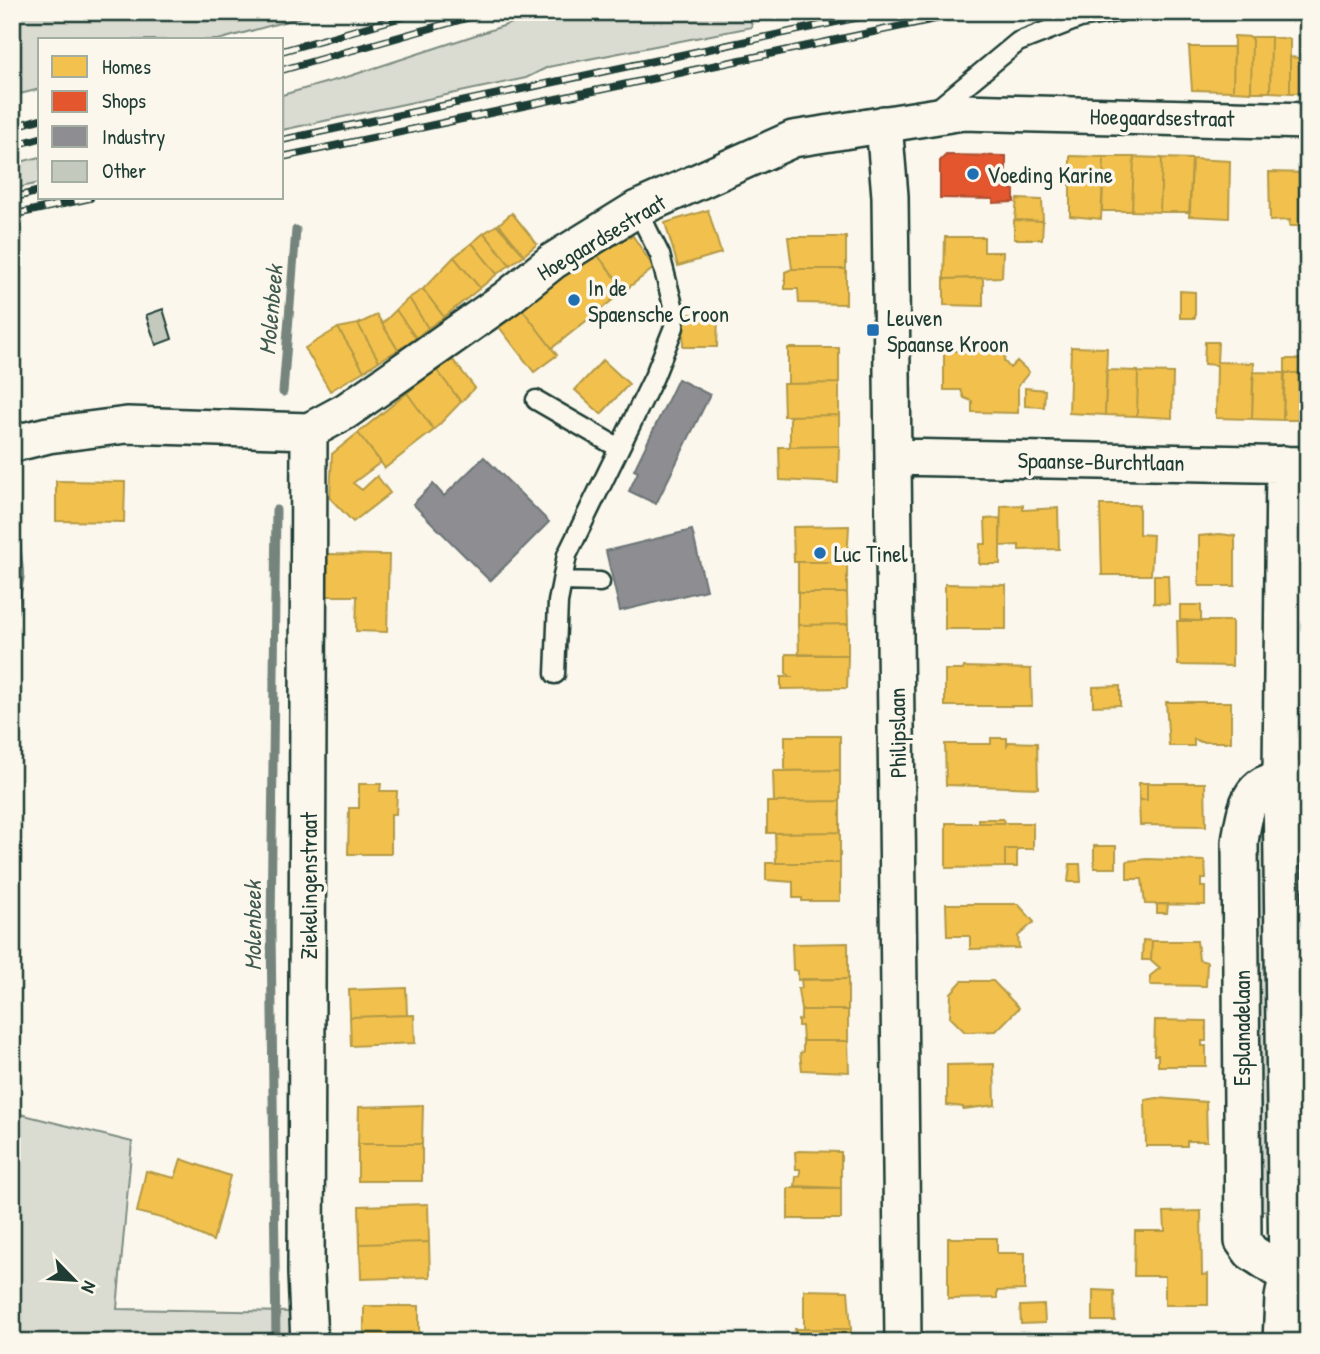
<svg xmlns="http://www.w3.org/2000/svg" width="1320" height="1354" viewBox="0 0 1320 1354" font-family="'Patrick Hand',sans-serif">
<rect width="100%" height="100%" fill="#fbf7ec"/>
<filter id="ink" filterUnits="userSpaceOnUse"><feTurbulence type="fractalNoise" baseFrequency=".0143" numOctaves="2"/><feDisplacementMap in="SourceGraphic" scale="14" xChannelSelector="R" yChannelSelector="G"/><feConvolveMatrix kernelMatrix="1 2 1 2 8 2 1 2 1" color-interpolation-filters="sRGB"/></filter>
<g filter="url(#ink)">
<!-- green -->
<path fill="#dbdcd1" stroke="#7d8c82" stroke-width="2" d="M12,12H320L218,40H40V89L12,96Z
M546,12H763L750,15L752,27L548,67L526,78L282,130V95L350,76Z
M40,157V183L12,189V164Z
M1276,836L1282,1210L1257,1211L1251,837Z
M12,1112L132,1142L117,1309L292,1312L294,1342H12Z"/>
<!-- homes -->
<path fill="#f2c14e" stroke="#b39946" stroke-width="2" d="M1234,36L1252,37L1251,92L1233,91Z
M1252,37H1271L1270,92H1251Z
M1271,37L1290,39V93L1270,92Z
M1301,38H1308V93H1290V57L1301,58Z
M1189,47H1234L1233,91L1192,90Z
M1070,156L1104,157L1101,219L1070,216Z
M1104,157H1134L1132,211H1102Z
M1134,157L1162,158L1160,212L1132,211Z
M1162,158L1192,159L1190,212H1160Z
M1192,159L1230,161L1229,218L1189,216Z
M1269,172L1307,173L1305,226H1289L1290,220L1270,221Z
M1307,173H1308V226H1305Z
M1017,199L1042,200L1043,221L1015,220Z
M708,210L721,253L678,266L665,223Z
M512,213L537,244L524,255L499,224Z
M1014,220L1043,221L1042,239H1014Z
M497,225L524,255L510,265L484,233Z
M484,233L510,265L497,274L472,243Z
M633,236L654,268L625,290L595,252Z
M788,237H846V269H792Z
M945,237H984V252H1003L1002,277L944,279Z
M472,243L497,274L480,288L454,257Z
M595,252L625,290L552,348L522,309Z
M454,257L480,288L444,317L423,289Z
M792,269H846V304L799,303L798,289H785V272Z
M983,278V306L944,305V279Z
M423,289L444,317L428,328L409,298Z
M1180,291L1195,292V318H1180Z
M409,298L428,328L416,338L396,310Z
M522,309L557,355L534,372L499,327Z
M396,310L416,338L398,350L382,324Z
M684,314H718L717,347H683Z
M377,315L398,350L379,361L358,324Z
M358,324L379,361L364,371L338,328Z
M338,328L364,371L330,391L305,348Z
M1205,342H1218L1217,362L1254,363L1252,419L1216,418L1217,365L1204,364Z
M1071,347L1107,348L1105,415L1069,413Z
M788,348H839V383L788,384Z
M944,351H1006L1004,361L1010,368L1017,361L1029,372L1018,386V413L972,412V401L964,398L961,390H944Z
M1285,359H1308V373H1285Z
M453,360L475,388L461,402L436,369Z
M603,360L629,384L601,414L575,390Z
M436,369L461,402L434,430L407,393Z
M1107,370L1138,371L1137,416L1105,415Z
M1138,372L1173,373L1172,418L1137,416Z
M1253,372L1284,373L1283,420L1252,419Z
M1285,373H1308V420H1283Z
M839,383V415L784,416L783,384Z
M1025,388L1045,390L1044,407L1025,406Z
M407,393L434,430L385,468L358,433Z
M839,415V446L790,447V416Z
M358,433L381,462L353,483L362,490L377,476L390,493L353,522L330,498L332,454Z
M839,446L838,483L780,480L779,447Z
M56,481L125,482L124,522L56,521Z
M1023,505V510L1058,508L1059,549L1019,550V545L1000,546L1001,506Z
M1100,505H1139V534L1153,535L1151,575H1102Z
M1000,518V564H979L980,544H986L985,519Z
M849,526L847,562H794L793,527Z
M1220,534L1235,536V586H1199V536Z
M324,554L389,555L387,632L356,631L357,596H323Z
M798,562H847V593H798Z
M1154,575H1168L1169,604L1154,603Z
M945,584L1006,585V629H945Z
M798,593H847L848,624L798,625Z
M1180,605H1201V621L1180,620Z
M1177,621H1232V666L1178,665Z
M848,624V655H799L798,625Z
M786,654L848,655L847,688L781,689V677H791L786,673Z
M964,667L1031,669L1032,706H945V670H963Z
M1120,686V705L1093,706V687Z
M1166,702H1231V742H1201L1194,739V746H1169Z
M785,736H840V770L785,771Z
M991,738H1007V745L1009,742L1037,743L1038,788L946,785L945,744H991Z
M840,770V801L774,802L773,771Z
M1139,783H1147V800H1139Z
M1147,783H1205L1206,826L1140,825L1139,800H1147Z
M359,784H381L380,791H397L396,814H391V854H348L349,808H359Z
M840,801V832L767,833V802Z
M978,819H1003L1004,823H978Z
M946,823H1033V849H1005V867L946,868Z
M840,832V863H776L775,833Z
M1094,846H1116V868H1094Z
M1005,849H1017V867H1005Z
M1147,859L1205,861L1206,879H1201V887H1205V905L1145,904L1142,879H1127V861Z
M766,863H840V901H802V898H793V882L766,880Z
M1070,864H1080L1081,882H1068Z
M946,904H1018L1034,922L1018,936L1019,948L970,949V936H947Z
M1157,904H1168L1167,913H1157Z
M1143,940L1152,941L1151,960H1142Z
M1152,941H1197L1199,960L1207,962L1206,986L1150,985V976L1160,968L1151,960Z
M848,943V979L798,980V971L793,970L792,944Z
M801,979H848V1010H801L798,989L802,988Z
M962,981H993L1019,1008L996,1031L965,1032L950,1017L951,993Z
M406,988L407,1015L350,1017L349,990Z
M801,1010H848V1041H803L802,1026H798V1020L801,1019Z
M414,1015L415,1043L351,1046L350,1017Z
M1155,1020L1206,1021V1041H1202V1046H1206V1066H1158V1055H1154Z
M803,1041H848L849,1072L802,1070L800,1053L803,1052Z
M994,1064L995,1105L963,1109V1107L947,1105V1065Z
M1157,1098L1206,1102L1207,1141H1187V1146H1146L1145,1100Z
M423,1105L422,1144H358L359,1107Z
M358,1144H422V1181H358Z
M799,1151L841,1152V1188L795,1186L796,1177L800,1176V1169H796L795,1152Z
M181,1159L230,1176L213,1241L165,1219L137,1212L146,1171L175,1178Z
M788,1188H841V1219H788Z
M428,1204L429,1242L360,1244L359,1206Z
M1201,1211L1202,1275L1208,1274V1305H1165V1276H1134L1135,1231H1165L1164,1212Z
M948,1238H997V1253H1025V1290L997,1291V1298L948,1299Z
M429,1242L430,1277L361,1279L360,1244Z
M804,1290L848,1291L851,1329H804Z
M1093,1290L1114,1291L1115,1321H1093Z
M1044,1305L1045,1323L1021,1324L1020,1306Z
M364,1306H419V1340H364Z
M795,1329H851V1342H796Z
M364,1340H419V1342H364Z"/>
<!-- shops -->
<path fill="#e4572e" stroke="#a94f30" stroke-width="2" d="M946,155L1006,156V188L1014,190V202L993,203V199L940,198V161Z"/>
<!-- industry -->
<path fill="#8d8d92" stroke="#6c7576" stroke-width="2" d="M678,379L710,395L656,504L629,491L638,472L634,470Z
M484,457L549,522L490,581L413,504L433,484L444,496Z
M692,530L706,590L620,611L606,551Z"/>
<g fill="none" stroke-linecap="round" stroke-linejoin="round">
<!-- stream -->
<path stroke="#74847b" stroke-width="9" d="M283,392L296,230
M12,488L20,578L12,623
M276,1342L271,928L276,510"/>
</g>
<!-- building -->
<path fill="#c4c9be" stroke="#1f3d34" stroke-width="2" d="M163,309L172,339L156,345L146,315Z"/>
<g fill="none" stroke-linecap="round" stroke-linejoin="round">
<defs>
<path id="service" d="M936,110L1018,42L1080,18L1119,12
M536,400L619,448
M562,581L600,582
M555,674L558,602L567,555L654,377L674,327L675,313L660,255L637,209"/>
<path id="minor" d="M884,124L890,196L903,1342
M12,444L48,435L127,425L309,431L346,411L507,298L553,261L637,209L793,139L963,112L1308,121
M894,457L1307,465
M1287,1276L1251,1252L1243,1241L1240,842C1247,792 1254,775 1308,779
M309,1342L306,1273L309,431
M1281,1342L1283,1298L1287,1276L1281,777L1284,464"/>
</defs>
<!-- service casing -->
<use href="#service" stroke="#1f3d34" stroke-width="23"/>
<!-- minor casing -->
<use href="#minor" stroke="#1f3d34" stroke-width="40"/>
<!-- service -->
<use href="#service" stroke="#fbf7ec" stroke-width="18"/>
<!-- minor -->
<use href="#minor" stroke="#fbf7ec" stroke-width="35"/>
<defs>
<path id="rail" d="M282,51L420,12
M282,70L488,12
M12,127L40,119
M282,140L883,12
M12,146L40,138
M282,157L968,12
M12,198L40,191
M12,215L90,198"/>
</defs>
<!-- rail casing -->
<use href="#rail" stroke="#1f3d34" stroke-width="8"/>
<!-- rail -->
<use href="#rail" stroke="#fbf7ec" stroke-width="5" stroke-dasharray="16" stroke-linecap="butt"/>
</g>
</g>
<!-- markers -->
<g fill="#1f6fb2" stroke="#fbf7ec" stroke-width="2.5">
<circle cx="973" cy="174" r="7"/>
<circle cx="574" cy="300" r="7"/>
<rect x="866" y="323" width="14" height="14" rx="3.5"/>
<circle cx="820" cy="553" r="7"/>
</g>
<g text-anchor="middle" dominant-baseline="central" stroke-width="7" stroke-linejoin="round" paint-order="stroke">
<!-- street labels -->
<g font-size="23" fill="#1f3d34" stroke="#fbf7ec">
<text transform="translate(1162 117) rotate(1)">Hoegaardsestraat</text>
<text transform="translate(601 237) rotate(-31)">Hoegaardsestraat</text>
<text transform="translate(1101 461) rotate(1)">Spaanse-Burchtlaan</text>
<text transform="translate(897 733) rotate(-91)">Philipslaan</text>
<text transform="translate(308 886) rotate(-90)">Ziekelingenstraat</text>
<text transform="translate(1241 1028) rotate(-90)">Esplanadelaan</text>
</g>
<!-- poi labels -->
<g font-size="23" fill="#1f3d34" stroke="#fbf7ec" text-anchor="start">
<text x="987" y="174">Voeding Karine</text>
<text x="588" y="287">In de<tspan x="588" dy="26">Spaensche Croon</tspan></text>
<text x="887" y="317">Leuven<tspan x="887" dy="26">Spaanse Kroon</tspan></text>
<text x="834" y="553">Luc Tinel</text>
</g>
<!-- water labels -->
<g font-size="24" font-style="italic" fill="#425b52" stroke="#fbf7ec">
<text transform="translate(270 310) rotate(-85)">Molenbeek</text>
<text transform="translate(252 926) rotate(-90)">Molenbeek</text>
</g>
</g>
<!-- margin -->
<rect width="1320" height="1354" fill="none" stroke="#fbf7ec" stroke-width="42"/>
<rect x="21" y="21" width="1278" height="1312" fill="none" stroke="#1f3d34" stroke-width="2.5" filter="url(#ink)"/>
<!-- legend -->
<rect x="38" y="38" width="245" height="161" fill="#fbf7ec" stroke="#a3ada2" stroke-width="2"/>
<rect x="52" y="56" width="35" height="21" fill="#f2c14e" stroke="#a3ada2" stroke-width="2"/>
<text x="102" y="74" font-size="21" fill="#1f3d34">Homes</text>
<rect x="52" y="91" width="35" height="21" fill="#e4572e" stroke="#a3ada2" stroke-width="2"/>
<text x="102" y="108" font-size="21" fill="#1f3d34">Shops</text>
<rect x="52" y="126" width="35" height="21" fill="#8d8d92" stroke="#a3ada2" stroke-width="2"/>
<text x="102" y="144" font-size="21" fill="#1f3d34">Industry</text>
<rect x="52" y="161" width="35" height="21" fill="#c4c9be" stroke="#a3ada2" stroke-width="2"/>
<text x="102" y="178" font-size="21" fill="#1f3d34">Other</text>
<!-- north arrow -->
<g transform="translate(74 1280) rotate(115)" stroke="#fbf7ec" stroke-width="5" paint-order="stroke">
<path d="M0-5L12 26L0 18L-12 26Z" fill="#1f3d34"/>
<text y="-10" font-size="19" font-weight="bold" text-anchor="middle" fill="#1f3d34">N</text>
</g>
</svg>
